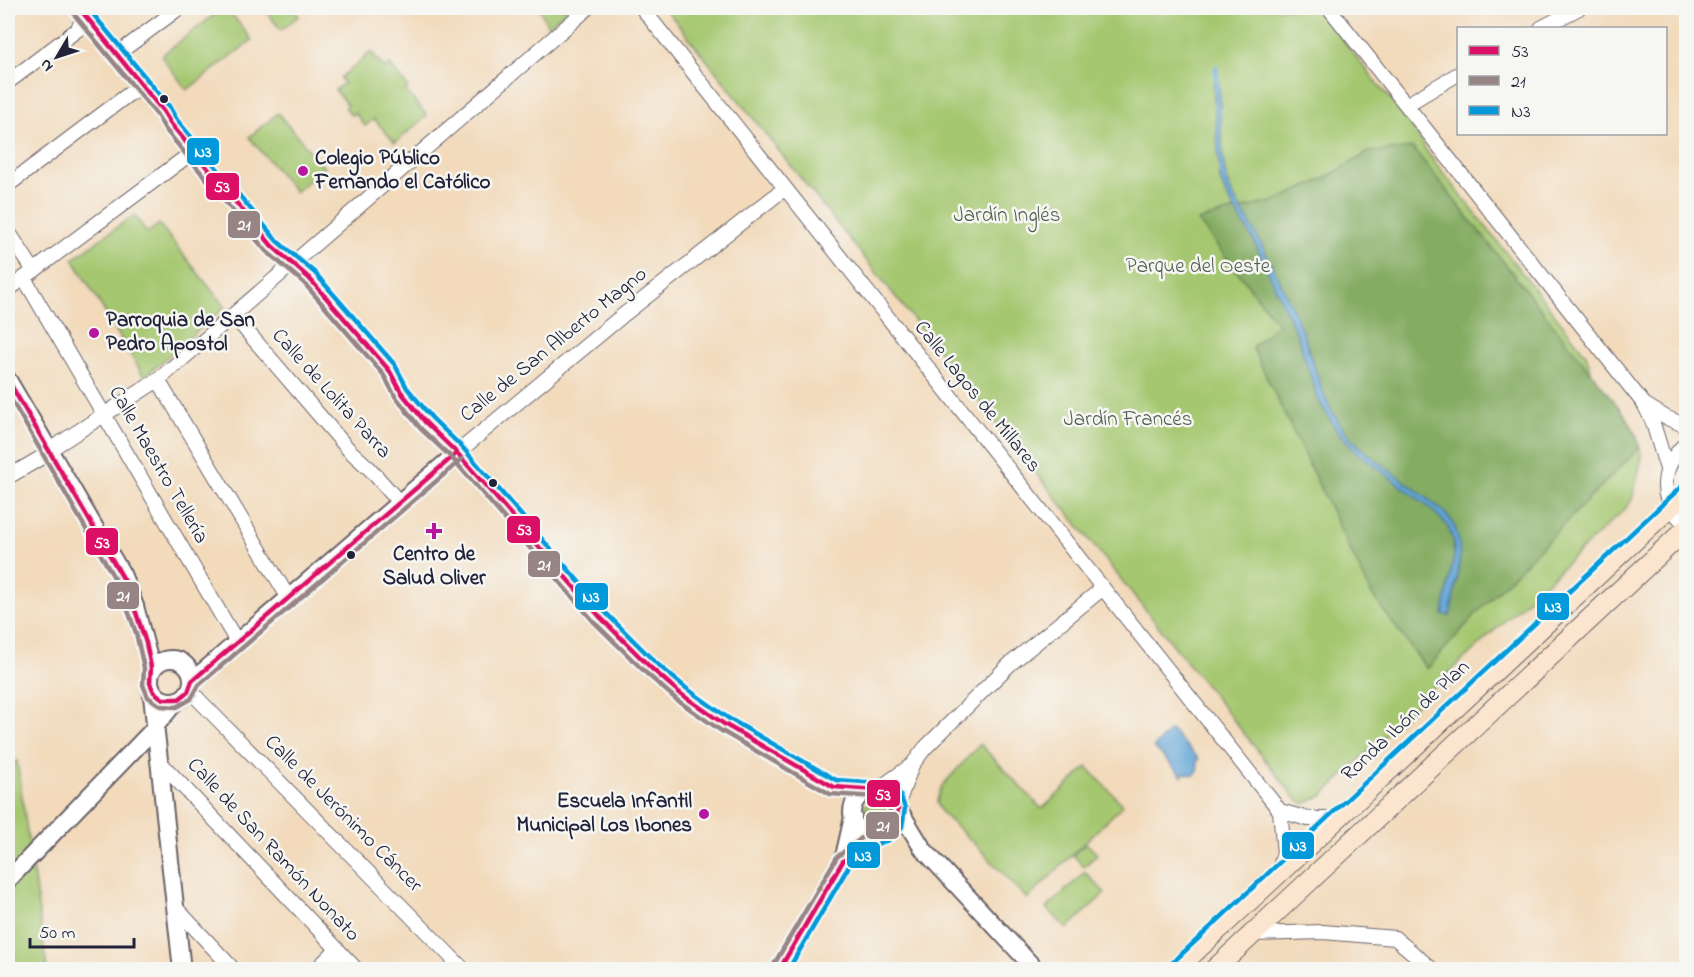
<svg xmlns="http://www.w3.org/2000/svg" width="1694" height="977" viewBox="0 0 1694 977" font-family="'Indie Flower',sans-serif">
<rect width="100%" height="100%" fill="#f6f6f2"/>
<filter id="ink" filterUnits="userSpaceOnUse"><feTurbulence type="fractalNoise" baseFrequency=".0167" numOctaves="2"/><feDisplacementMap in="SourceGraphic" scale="12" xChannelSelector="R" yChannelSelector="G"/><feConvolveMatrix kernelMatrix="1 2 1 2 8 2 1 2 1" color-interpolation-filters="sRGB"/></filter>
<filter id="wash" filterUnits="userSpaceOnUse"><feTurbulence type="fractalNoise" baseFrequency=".008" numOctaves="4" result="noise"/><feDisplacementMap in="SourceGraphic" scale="24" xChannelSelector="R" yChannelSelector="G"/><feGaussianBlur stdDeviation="1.35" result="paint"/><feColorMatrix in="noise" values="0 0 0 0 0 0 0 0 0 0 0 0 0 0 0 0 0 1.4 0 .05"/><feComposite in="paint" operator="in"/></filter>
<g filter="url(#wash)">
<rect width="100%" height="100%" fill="#f2dabb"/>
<!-- green -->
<path fill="#a5c770" stroke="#647456" stroke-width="1.5" d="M223,8H227L252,40L187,90L161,56Z
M263,8H292L299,16L281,30Z
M539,8H569L548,26Z
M665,8H1317L1415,130L1427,152L1586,354L1592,374L1625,415L1636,434L1642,457L1632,500L1626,508L1450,672L1322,796L1304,804L1298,801Z
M371,52L385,69L390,65L408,87L405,90L427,116L395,143L374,119L365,126L355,113L351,115L345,107L347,105L335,90L344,83L340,78Z
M278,113L324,168L295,192L249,137Z
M134,215L147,233L159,224L225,307L144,377L73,259Z
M980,744L1042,809L1087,767L1123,805L1027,899L976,845L942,813L937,803L938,797L942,786Z
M17,761L47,969L8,970V767Z
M863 813a12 12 0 1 1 24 0a12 12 0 1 1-24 0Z
M1086,843L1097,854L1084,867L1073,855Z
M1085,872L1105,893L1067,929L1047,908Z"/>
<!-- forest -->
<path fill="#84ac62" stroke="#53674e" stroke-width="1.5" d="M1413,148L1625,415L1636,434L1639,448L1483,606L1427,669L1372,595L1252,347L1278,324L1198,221L1228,212L1275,201L1324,179L1369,152Z"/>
<!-- water -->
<path fill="#62a6d7" stroke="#426489" stroke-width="1.5" d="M1219,81C1221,112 1220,146 1226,177C1230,197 1244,211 1253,229C1271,262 1288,296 1302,331C1316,367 1320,399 1345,431C1365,455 1394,473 1419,492C1430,501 1444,509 1452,522C1468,550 1455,586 1450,616L1443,614L1454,557L1453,540L1447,525L1431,509L1357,452L1337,431L1319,401L1297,335L1253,239L1226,195L1220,179L1213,82Z
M1171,730L1199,759L1197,761L1198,771L1194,775L1184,773L1182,776L1154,747Z"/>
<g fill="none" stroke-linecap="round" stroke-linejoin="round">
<!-- stream -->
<path stroke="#62a6d7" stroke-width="4.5" d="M1216,67L1217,85"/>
</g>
</g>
<g filter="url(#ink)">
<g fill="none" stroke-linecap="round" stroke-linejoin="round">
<defs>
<path id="minor" d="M642,8L1280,811L1284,853L1279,870
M1329,8L1644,404L1652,420L1667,469
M1541,28L1579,8
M116,55L179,8
M8,82L77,30L85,16
M1406,105L1458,74
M8,185L129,94L144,89
M8,231L34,271
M24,278L237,642
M8,290L194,151
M233,315L349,450L370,469L399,502
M158,380L288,597
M1644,404L1665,417L1686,426
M1686,443C1660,468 1656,500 1686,524
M457,453L622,316L784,189
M8,477L44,456L54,447L158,380L588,8
M190,689L199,700L464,970
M158,760L357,970
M877,790L912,765L925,748L1010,664L1103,588
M897,806L912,765
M1280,811L1308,819H1337
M175,907L234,970
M1253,934L1323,932L1395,938L1433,970
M316,970L337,949"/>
<path id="tertiary" d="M79,8L163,111L171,124L272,246L309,278L389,370L401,392L426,423L457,453L601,618L651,668L681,694L724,724L834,787L869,791
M8,380L122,574L135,606L152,670
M150 680a21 21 0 1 1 42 0a21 21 0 1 1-42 0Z
M192,681L457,453
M151,687L182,970
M852 813a23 23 0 1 1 46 0a23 23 0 1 1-46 0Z
M898,808L923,849L1036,970
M8,880L149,734L177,700
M779,970L843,861L853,817"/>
<path id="secondary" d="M1175,970L1686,492
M1214,970L1686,529"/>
</defs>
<!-- minor casing -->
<use href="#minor" stroke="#6b6268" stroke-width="16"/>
<!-- tertiary casing -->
<use href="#tertiary" stroke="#6b6268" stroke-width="20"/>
<!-- secondary casing -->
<use href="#secondary" stroke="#6b6268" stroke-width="22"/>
<!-- minor -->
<use href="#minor" stroke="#fff" stroke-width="14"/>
<!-- tertiary -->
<use href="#tertiary" stroke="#fff" stroke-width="16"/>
<!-- secondary -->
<use href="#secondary" stroke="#fbe5cf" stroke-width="20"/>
<defs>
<path id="bus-1" d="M79,8L163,111L171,124L272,246L309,278L389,370L401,392L426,423L457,453L601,618L651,668L681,694L724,724L834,787L877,790L894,800L898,808L896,823L885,834L876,836L843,861L779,970
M8,380L127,585L146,643L151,667L150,683L154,692L163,699H179L188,692L192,681L457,453"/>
<path id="bus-2" d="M73,13L157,115L165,129L266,251L304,283L383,374L395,396L420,428L452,458L595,623L646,673L677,700L720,730L830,794L876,797L888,805L890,809L889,819L881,827L872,830L837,857L773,966
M8,394L120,588L136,633L144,668L143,685L148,697L161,706L177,707L191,699L199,685L462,459"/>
<path id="bus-3" d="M88,8L169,106L177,120L277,241L315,273L395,365L407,388L432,418L463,448L606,613L656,663L686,688L728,718L836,780L879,783L887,786L900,795L905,808L902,827L889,840L879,843L849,866L788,970
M1170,965L1681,487"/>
</defs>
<!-- bus-1 casing -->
<use href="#bus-1" stroke="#f6f6f2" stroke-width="9"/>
<!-- bus-2 casing -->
<use href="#bus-2" stroke="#f6f6f2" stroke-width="9"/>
<!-- bus-3 casing -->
<use href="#bus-3" stroke="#f6f6f2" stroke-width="9"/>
<!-- bus-1 -->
<use href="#bus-1" stroke="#dc0f66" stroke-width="4.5"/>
<!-- bus-2 -->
<use href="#bus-2" stroke="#978585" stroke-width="4.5"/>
<!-- bus-3 -->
<use href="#bus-3" stroke="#0299db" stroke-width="4.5"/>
</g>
</g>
<!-- markers -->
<g fill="#22223b" stroke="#f6f6f2" stroke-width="2">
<circle cx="164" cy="99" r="5"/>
<circle cx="493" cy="483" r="5"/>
<circle cx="351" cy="555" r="5"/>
</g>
<g fill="#b5179e" stroke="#f6f6f2" stroke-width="2">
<circle cx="303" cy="171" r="6"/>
<circle cx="94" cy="333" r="6"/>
<path d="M431 522h6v6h6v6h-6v6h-6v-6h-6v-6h6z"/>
<circle cx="704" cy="814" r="6"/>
</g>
<g text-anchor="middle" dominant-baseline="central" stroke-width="5" stroke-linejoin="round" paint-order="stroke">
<!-- poi labels -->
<g font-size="21" font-weight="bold" fill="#22223b" stroke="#f6f6f2" text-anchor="start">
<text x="315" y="159">Colegio Público<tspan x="315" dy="24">Fernando el Católico</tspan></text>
<text x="106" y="321">Parroquia de San<tspan x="106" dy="24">Pedro Apostol</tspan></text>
<text x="434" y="555" text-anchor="middle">Centro de<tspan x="434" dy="24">Salud Oliver</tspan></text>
<text x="692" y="802" text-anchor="end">Escuela Infantil<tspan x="692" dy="24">Municipal Los Ibones</tspan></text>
</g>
<!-- park labels -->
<g font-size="21" fill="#505c4e" stroke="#f6f6f2">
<text x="1007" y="216">Jardín Inglés</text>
<text x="1198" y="267">Parque del Oeste</text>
<text x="1128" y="420">Jardín Francés</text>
</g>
<!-- street labels -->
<g font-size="21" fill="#22223b" stroke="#f6f6f2">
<text transform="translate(554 345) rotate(-39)">Calle de San Alberto Magno</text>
<text transform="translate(331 394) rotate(48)">Calle de Lolita Parra</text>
<text transform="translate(977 397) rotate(51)">Calle Lagos de Millares</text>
<text transform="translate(158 465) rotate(60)">Calle Maestro Tellería</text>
<text transform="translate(1406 721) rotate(-43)">Ronda Ibón de Plan</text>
<text transform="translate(343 814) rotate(45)">Calle de Jerónimo Cáncer</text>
<text transform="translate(273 850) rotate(47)">Calle de San Ramón Nonato</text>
</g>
</g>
<g stroke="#f6f6f2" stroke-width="2">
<rect x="186" y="137" width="34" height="29" rx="6" fill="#0299db"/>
<rect x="205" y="172" width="35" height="29" rx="6" fill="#dc0f66"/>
<rect x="227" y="210" width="34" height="29" rx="6" fill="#978585"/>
<rect x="506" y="515" width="35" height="29" rx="6" fill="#dc0f66"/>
<rect x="85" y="527" width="34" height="29" rx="6" fill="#dc0f66"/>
<rect x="527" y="550" width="34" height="28" rx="6" fill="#978585"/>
<rect x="106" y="581" width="34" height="29" rx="6" fill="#978585"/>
<rect x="574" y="582" width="35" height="29" rx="6" fill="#0299db"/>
<rect x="1536" y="592" width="34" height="29" rx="6" fill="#0299db"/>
<rect x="866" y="779" width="35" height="29" rx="6" fill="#dc0f66"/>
<rect x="865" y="811" width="35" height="29" rx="6" fill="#978585"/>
<rect x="1281" y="831" width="34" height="29" rx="6" fill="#0299db"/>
<rect x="846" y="841" width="35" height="28" rx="6" fill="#0299db"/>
</g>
<g font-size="16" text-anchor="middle" font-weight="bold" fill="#fff">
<text x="203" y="157">N3</text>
<text x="222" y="192">53</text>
<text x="244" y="230">21</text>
<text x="524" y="535">53</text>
<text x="102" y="548">53</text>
<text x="544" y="570">21</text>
<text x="123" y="601">21</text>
<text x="591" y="602">N3</text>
<text x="1553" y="612">N3</text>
<text x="883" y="800">53</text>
<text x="883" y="831">21</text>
<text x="1298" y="851">N3</text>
<text x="863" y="861">N3</text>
</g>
<!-- margin -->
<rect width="1694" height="977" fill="none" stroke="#f6f6f2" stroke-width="30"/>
<!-- legend -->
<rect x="1457" y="27" width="210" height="108" fill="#f6f6f2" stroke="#a1a1a9" stroke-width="1.5"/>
<rect x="1469" y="46" width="30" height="9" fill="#dc0f66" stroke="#a1a1a9" stroke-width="1.5"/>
<text x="1511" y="57" font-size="18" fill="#22223b">53</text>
<rect x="1469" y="76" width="30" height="9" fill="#978585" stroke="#a1a1a9" stroke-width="1.5"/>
<text x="1511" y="87" font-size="18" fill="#22223b">21</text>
<rect x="1469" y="106" width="30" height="9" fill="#0299db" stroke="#a1a1a9" stroke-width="1.5"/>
<text x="1511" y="117" font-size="18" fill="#22223b">N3</text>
<!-- north arrow -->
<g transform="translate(57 57) rotate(231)" stroke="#f6f6f2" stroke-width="4.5" paint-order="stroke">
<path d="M0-4.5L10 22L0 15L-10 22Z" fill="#22223b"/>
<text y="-9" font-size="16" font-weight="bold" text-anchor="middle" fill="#22223b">N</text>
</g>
<!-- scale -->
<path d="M30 938v9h104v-9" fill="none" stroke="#22223b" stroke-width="3"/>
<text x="39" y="938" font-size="18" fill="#22223b" stroke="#f6f6f2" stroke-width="4.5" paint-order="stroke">50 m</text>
</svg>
